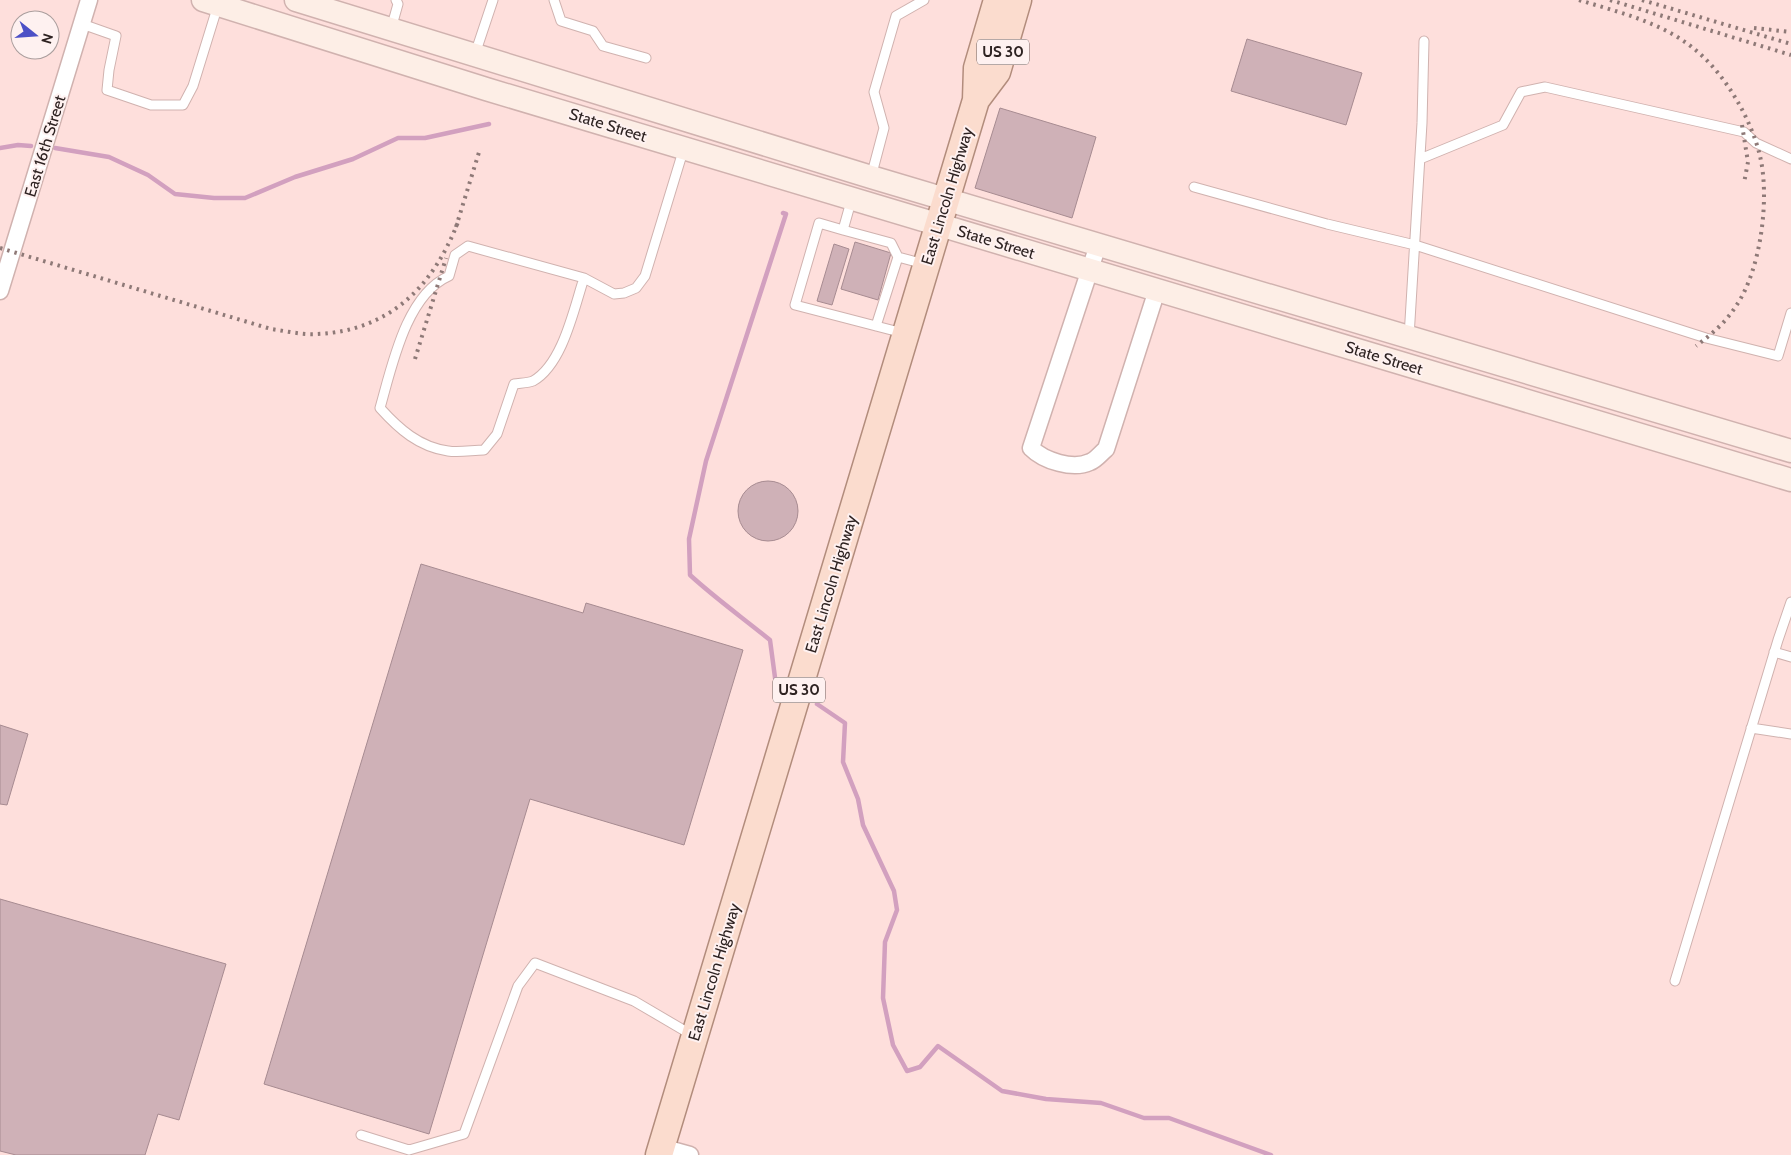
<svg xmlns="http://www.w3.org/2000/svg" width="1791" height="1155" viewBox="0 0 1791 1155" font-family="Cabin,sans-serif">
<rect width="100%" height="100%" fill="#fedfdc"/>
<g fill="none" stroke-linecap="round" stroke-linejoin="round">
<!-- stream -->
<path stroke="#d2a0bf" stroke-width="4.5" d="M0,148L18,145L31,146
M55,148L109,157L148,175L175,194L214,198H245L295,177L353,159L398,138H425L489,124
M778,686L776,685L770,640C743,618 715,598 690,575L689,539L706,461L786,214L783,213
M817,704L845,723L843,762L858,799L863,825L894,891L897,910L885,942L883,998L893,1045L907,1071L920,1067L938,1046L1002,1091L1046,1099L1101,1103L1144,1118H1169L1271,1155"/>
</g>
<!-- building -->
<path fill="#cfb1b7" stroke="#a78b91" d="M1247,39L1362,73L1346,125L1231,91Z
M1000,108L1096,137L1072,218L975,188Z
M855,242L891,253L878,300L841,289Z
M834,244L849,249L832,305L817,301Z
M738 511a30 30 0 1 1 60 0a30 30 0 1 1-60 0Z
M421,564L583,613L586,603L743,650L684,845L530,799L429,1134L264,1084Z
M0,725L28,734L7,805L0,804Z
M0,899L226,964L179,1120L158,1114L145,1155H16L0,1151Z"/>
<g fill="none" stroke-linecap="round" stroke-linejoin="round">
<defs>
<path id="lane" d="M554,0L561,21L593,31L603,46L646,58
M82,24L116,36L109,70L107,90L151,105H183L193,86L218,5
M391,29L398,4L396,0
M475,54L493,0
M1420,159L1503,125L1521,92L1545,87L1744,132L1756,143L1791,159
M871,177L884,128L874,92L896,16L924,0
M1194,187L1327,224L1415,245L1706,338L1778,356L1791,313
M852,198L843,230L819,223L795,305L903,333
M843,230L891,243L898,257L876,326
M898,257L924,264
M584,278C574,308 563,364 533,381C528,383 520,383 514,384L497,434L484,450C473,450 459,453 448,451C419,447 399,429 380,408C392,366 406,295 449,276L455,255L468,246L584,278L614,294L624,293L636,288L645,276L684,148
M1409,337L1422,123L1424,41
M1774,652L1791,657
M1751,728L1791,734
M1675,981L1778,640L1791,602
M361,1135L409,1150L464,1134L518,986L535,963L634,1001L692,1035"/>
<path id="street" d="M1098,245L1031,448C1044,461 1073,470 1090,462C1096,460 1101,453 1106,449L1157,290
M0,291L89,0
M661,1147L690,1155"/>
<path id="secondary" d="M203,0L486,89L1791,480
M296,0L871,177L1791,451"/>
<path id="primary" d="M976,100L997,72L1018,0
M659,1155L976,100L977,68L997,0"/>
</defs>
<!-- lane casing -->
<use href="#lane" stroke="#d0b2af" stroke-width="11"/>
<!-- street casing -->
<use href="#street" stroke="#d0b2af" stroke-width="19"/>
<!-- secondary casing -->
<use href="#secondary" stroke="#d0b2af" stroke-width="25"/>
<!-- primary casing -->
<use href="#primary" stroke="#b28c7c" stroke-width="29"/>
<!-- lane -->
<use href="#lane" stroke="#fff" stroke-width="9"/>
<!-- street -->
<use href="#street" stroke="#fff" stroke-width="16"/>
<!-- secondary -->
<use href="#secondary" stroke="#fdeee6" stroke-width="22"/>
<!-- primary -->
<use href="#primary" stroke="#fbdcce" stroke-width="26"/>
<!-- rail -->
<path stroke="#8e7977" stroke-width="4" stroke-dasharray="2.5 5" stroke-linecap="butt" d="M1579,0C1618,12 1661,22 1693,48C1724,72 1751,118 1760,156C1770,198 1761,270 1736,306C1726,322 1712,334 1696,346
M1610,0L1791,55
M1642,0L1791,44
M1754,28L1791,32
M1742,125L1748,162L1744,183
M456,227L480,149
M0,248L271,329C286,331 302,335 317,334C389,331 433,287 458,222
M415,359L446,258"/>
</g>
<g text-anchor="middle" dominant-baseline="central" stroke-width="4" stroke-linejoin="round" paint-order="stroke">
<!-- shield labels -->
<g fill="#fef1f0" stroke="#6c605f" stroke-width="1">
<rect x="977" y="39.5" width="52" height="25" rx="4"/>
<rect x="773" y="677.5" width="52" height="25" rx="4"/>
</g>
<g font-size="15" font-weight="bold" fill="#2d2221">
<text x="1003" y="52">US 30</text>
<text x="799" y="690">US 30</text>
</g>
<!-- street labels -->
<g font-size="16" fill="#2d2221" stroke="#fef1f0">
<text transform="translate(608 125) rotate(17)">State Street</text>
<text transform="translate(45 146) rotate(-73)">East 16th Street</text>
<text transform="translate(947 196) rotate(-73)">East Lincoln Highway</text>
<text transform="translate(996 242) rotate(17)">State Street</text>
<text transform="translate(1384 358) rotate(17)">State Street</text>
<text transform="translate(831 584) rotate(-73)">East Lincoln Highway</text>
<text transform="translate(714 972) rotate(-73)">East Lincoln Highway</text>
</g>
</g>
<!-- north arrow -->
<g transform="translate(35 35) rotate(107)"><circle r="24" fill="#fef1f0" stroke="#aa9e9d"/>
<path d="M0-4L9 19L0 12L-9 19Z" fill="#4c50c6"/>
<text y="-8" font-size="14" font-weight="bold" text-anchor="middle" fill="#2d2221">N</text>
</g>
</svg>
